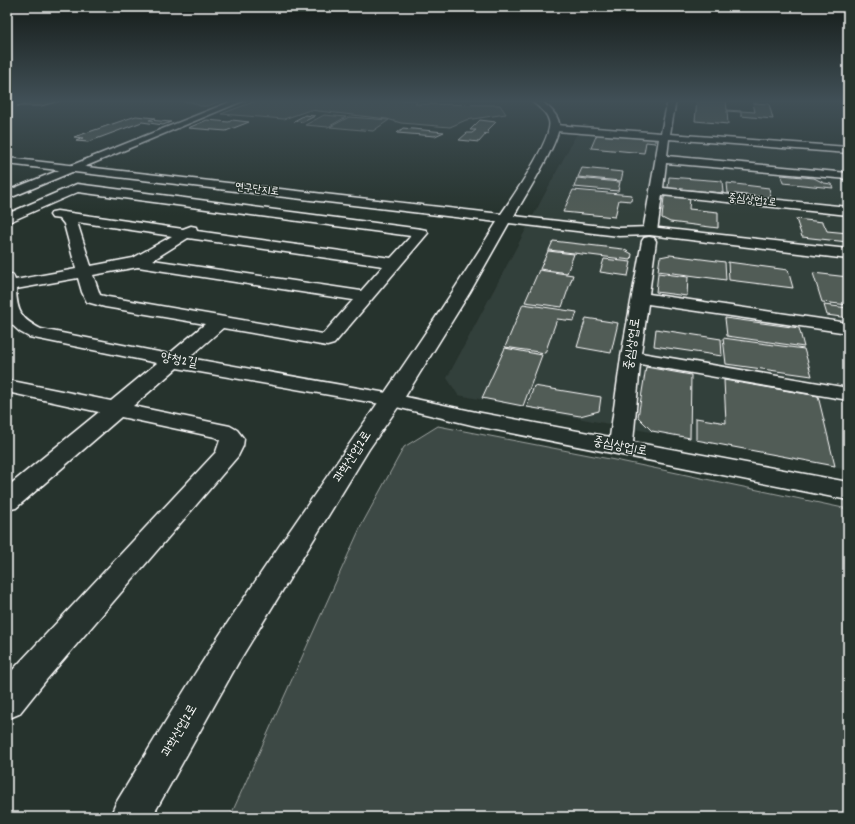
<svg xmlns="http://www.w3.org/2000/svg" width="855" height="824" viewBox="0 0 855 824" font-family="Dekko,'Poor Story',sans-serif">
<rect width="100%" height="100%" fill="#26332d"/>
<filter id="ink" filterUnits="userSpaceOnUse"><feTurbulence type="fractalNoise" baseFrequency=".025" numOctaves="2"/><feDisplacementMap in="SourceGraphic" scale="8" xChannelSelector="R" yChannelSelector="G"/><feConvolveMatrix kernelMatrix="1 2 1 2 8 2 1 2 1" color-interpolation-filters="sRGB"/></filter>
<g filter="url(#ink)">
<!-- built -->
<path fill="#333f3a" d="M587,133L848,153V470L458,395L447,378L576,135Z"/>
<!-- green -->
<path fill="#3e4944" stroke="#9ea4a2" d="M137,100H223L208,106H200L192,102L165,100Z
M258,100H419L415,104L500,105L506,114L466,120L450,127L401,123L387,119L310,110L284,119L221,114Z
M324,115L346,117L328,127L305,125Z
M349,117L389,120L373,131L330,127Z
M438,426L620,461L848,509V817H230L361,526L404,447Z"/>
<!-- building -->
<path fill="#515c57" stroke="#fff" d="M39,100H64L41,106H17Z
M697,100H726L727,110L755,112L753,103L769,104L773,119L741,116V112L727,111L728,124L695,121Z
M305,115L315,116L303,122L294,121Z
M136,116L155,118L149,120L171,122L163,125L142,122L88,142L76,141L83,138L74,137Z
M207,120L229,122L232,120L249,122L226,131L188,128Z
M480,120L496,122L487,131L489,133L484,134H486L479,142L459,140L467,133H472L476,130H470Z
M403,128L444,132L435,136L397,133Z
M597,134L655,139V143L646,142L644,153L591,148Z
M582,168L623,172L621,181L578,177Z
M781,175L814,178L824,183L831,184L833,188L783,183Z
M669,177L722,181L723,193L668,188Z
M577,178L620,182L618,191L574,187Z
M727,183L769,188L771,198L728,193Z
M573,190L632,195L631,201L619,200L615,217L563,212Z
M673,195L690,197L689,209L718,212V228L670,222L662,218L664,197Z
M796,219L823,222L827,231L848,233V242L802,237Z
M553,241L623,249L632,254L631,260L549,250Z
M548,251L574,254L567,273L540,269Z
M670,255L725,262L726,280L658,271L660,257Z
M604,259L631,262L628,276L600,272Z
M728,262L788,270L793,288L729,280Z
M539,270L573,275L562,307L525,302Z
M658,273L688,277L687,296L656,292Z
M813,273L848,277V305L822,302Z
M523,304L577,312L574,321L557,319L545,353L505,347Z
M824,305L848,308V318L827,315Z
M586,318L618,323L611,353L577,347Z
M725,318L799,328L804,347L727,336Z
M656,329L721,339L722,356L654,346Z
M723,338L804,349L812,376L726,364Z
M505,348L542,355L523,406L482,398Z
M646,367L691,375L690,438L652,431L638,417Z
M724,380L818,396L835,466L696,440V418L726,423Z
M534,386L601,397L599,411L580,416L527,407Z"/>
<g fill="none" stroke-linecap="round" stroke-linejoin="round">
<defs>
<path id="minor" d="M235,100H245L7,199V191Z
M668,100H676L670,134L848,147V153L669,139L667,156L848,173V179L666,163L663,188L848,207V215L662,195L657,231L655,234L650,235L645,234L643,231L659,139L556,131L551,128L556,125L661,133Z
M843,100H848V108L845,107L842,102Z
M77,184L421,229L426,230L428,233L334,344L327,346L223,328L189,358L392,394L476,412L610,437L621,357L642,241L644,238L649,237L654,238L656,241L649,294L848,323V333L648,304L641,353L848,388V400L640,364L633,442L848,482V500L476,426L392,406L177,368L133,406L230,426L237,430L244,439L243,446L238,456L47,679L19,714L7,719V676L216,452L220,440L215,437L121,417L16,508L7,510V487L99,412L7,392V380L111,401L157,363L29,337L20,332L8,321L7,273L13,275L15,280L76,269L64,224L60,219L52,218L50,215L52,212L57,211L183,229L191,226L196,227L197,231L391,258L411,236L78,192L7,223V214ZM77,222L172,236L133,258L91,266ZM188,238L383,266L361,291L153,260ZM138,267L353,300L323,334L108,297L100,295L93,275ZM78,278L82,292L87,302L105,307L205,324L169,354L41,329C21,319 17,312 16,289Z"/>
<path id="tertiary" d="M531,100H540C547,106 557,113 559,123C562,139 523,199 514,216L619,228L650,227L848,249V259L650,235L619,236L509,223L470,292L403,400L369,449L238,663L152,817H110L116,803C149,749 181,695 215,642C307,501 408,366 497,222L7,164V158L501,214C512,198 554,137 549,121C547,111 537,107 531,100Z"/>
</defs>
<!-- minor casing -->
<use href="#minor" stroke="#fff" stroke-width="3"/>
<!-- tertiary casing -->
<use href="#tertiary" stroke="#fff" stroke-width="3"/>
<!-- minor -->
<use href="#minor" fill="#26332d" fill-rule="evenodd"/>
<!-- tertiary -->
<use href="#tertiary" fill="#26332d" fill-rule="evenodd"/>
</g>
</g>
<!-- sky -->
<linearGradient id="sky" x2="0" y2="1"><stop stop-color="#151c19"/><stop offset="0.47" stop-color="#415057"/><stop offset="1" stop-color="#415057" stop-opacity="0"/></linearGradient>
<rect width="855" height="215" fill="url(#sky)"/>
<g text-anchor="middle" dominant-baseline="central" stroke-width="3" stroke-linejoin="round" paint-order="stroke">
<!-- far-street labels -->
<g font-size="11" fill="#fff" stroke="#26332d">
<text transform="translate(257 190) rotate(7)">연구단지로</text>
<text transform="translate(752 201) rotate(6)">중심상업2로</text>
</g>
<!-- street labels -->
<g font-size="13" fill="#fff" stroke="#26332d">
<text transform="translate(633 344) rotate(-82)">중심상업로</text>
<text transform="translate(179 361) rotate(10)">양청2길</text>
<text transform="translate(620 447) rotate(11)">중심상업1로</text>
<text transform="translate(353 457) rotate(-57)">과학산업2로</text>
<text transform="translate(180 731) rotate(-60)">과학산업2로</text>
</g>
</g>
<!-- margin -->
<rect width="855" height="824" fill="none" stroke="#26332d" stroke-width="24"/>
<rect x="12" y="12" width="831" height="800" fill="none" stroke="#fff" stroke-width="1.5" filter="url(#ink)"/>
</svg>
